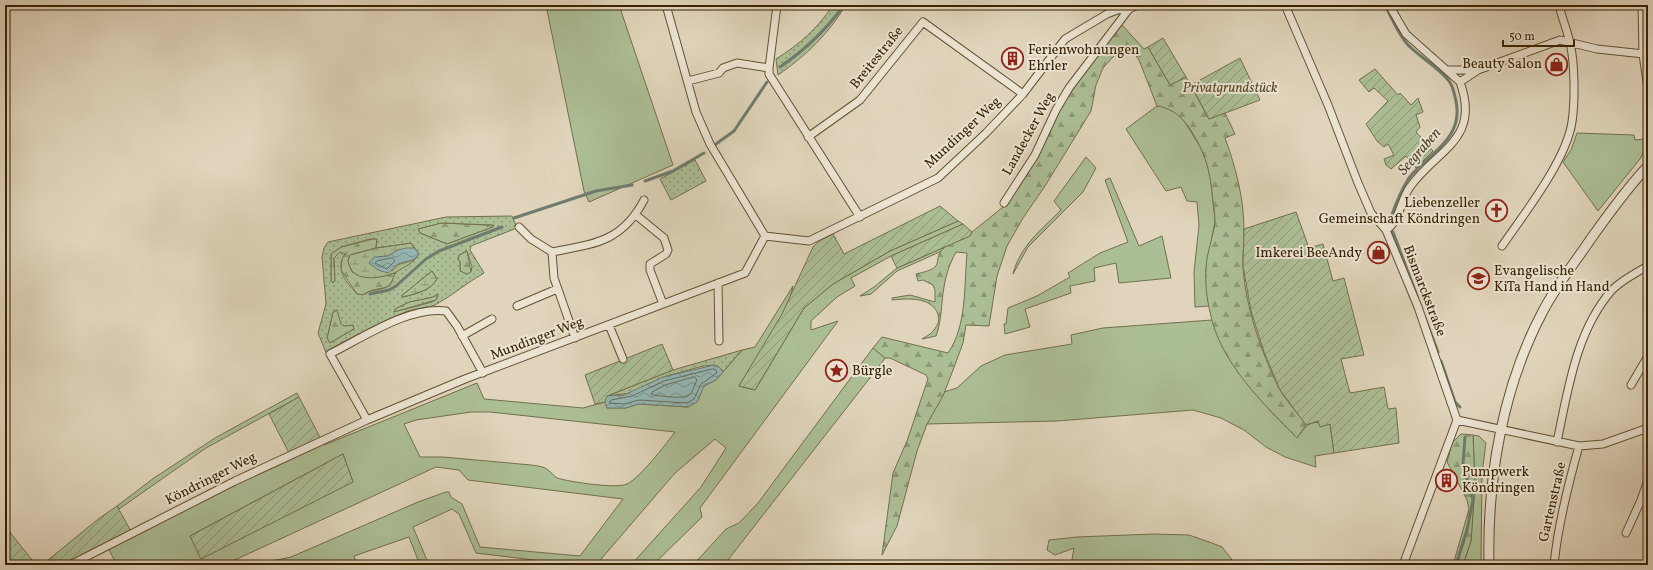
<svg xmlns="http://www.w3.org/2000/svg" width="1653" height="570" viewBox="0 0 1653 570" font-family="Vollkorn,serif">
<defs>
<pattern id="forest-firs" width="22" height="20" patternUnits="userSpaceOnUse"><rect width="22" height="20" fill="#acbe96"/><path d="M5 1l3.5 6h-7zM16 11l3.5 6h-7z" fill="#8d9a78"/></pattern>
<pattern id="wetland-marsh" width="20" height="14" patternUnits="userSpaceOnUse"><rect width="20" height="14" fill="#acbe96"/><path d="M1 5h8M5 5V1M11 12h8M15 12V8" fill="none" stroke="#8d9a78"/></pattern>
<pattern id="park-dots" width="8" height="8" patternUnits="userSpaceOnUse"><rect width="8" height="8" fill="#acbe96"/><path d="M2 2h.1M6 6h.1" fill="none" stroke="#8d9a78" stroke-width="1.8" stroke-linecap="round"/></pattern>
<pattern id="garden-furrows" width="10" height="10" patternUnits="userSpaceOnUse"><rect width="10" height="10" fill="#acbe96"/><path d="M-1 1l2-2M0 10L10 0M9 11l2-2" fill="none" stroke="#8d9a78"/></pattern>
<pattern id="water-waves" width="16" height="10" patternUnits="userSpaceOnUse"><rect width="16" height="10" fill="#94b8b6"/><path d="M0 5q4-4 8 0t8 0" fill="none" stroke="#7a9592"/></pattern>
</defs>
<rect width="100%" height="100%" fill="#e0d5bc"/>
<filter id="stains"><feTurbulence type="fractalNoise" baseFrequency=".005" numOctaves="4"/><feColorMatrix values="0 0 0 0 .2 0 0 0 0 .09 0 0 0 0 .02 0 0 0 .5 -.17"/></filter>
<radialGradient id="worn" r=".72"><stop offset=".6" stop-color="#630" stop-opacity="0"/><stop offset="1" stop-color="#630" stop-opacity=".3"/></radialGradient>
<!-- grass -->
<path fill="#acbe96" stroke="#72704c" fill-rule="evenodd" d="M546,5H619L673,165L589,202L584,191Z
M1157,106L1165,107L1181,116L1201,148L1210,171L1215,221L1206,270L1209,306L1195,307L1194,272L1199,225L1197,202L1187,201L1181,187L1166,191L1126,129Z
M1577,133L1634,135L1635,140L1646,139V146L1640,159L1598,211L1563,162L1571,150Z
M1086,157L1096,168L1083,192L1028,247L1013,274C1020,246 1041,230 1061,210L1054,201Z
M1110,178L1139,246L1162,236L1171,278L1119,283L1116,263L1094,268L1095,281L1070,286L1071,293L1025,309L1030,327L1005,334L1004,324H1006L1008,308L1037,296L1070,277L1068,273L1100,253L1128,242L1105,180Z
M958,221L963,224L891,256L851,278L855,286L837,297L811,321V330L838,321L700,508L702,517L653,565H631L701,487L726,448L715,439L675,473L596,565H575L476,553L459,514L452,509L413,527L429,565H420L409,537L354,556L357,565H252L291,557L418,502L446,492H449L451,497L462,504L480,547L580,556L623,499L468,480L459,470L436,467L224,565H117L107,546L322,441L324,445L477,383L484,399L583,408L605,402L607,408H626L638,404L688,407L697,402L704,386L716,380L742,350L755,347L793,286C788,315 755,359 739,386L755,390L804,308L833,284L890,251ZM471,412H490L675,432C665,445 641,477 627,484C616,489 570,482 557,478C554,476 551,472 548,470C543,466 537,466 531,465L443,457H420L404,424L416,420ZM343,454L353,482L190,536Z
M945,247L942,251L897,271L871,294L860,296L874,287L897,268Z
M1212,320C1229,369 1261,402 1297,438C1308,423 1311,420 1330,424L1334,453L1315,456L1316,467L1285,457L1266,447L1244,430L1221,418L1193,410L1057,421L927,424L944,392L957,388L981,366L1005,355L1072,344L1071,335L1103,328Z
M873,348L885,358L880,365L724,565H693L726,529L739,523L758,503Z
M297,393L299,397L206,448L119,509L117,506L154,478L215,438Z
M1473,435L1479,436L1486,443L1482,473L1481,565H1463L1471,541L1475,485Z
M1153,534L1189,535L1212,543L1222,547L1233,561L1232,565H1071L1074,548L1055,555L1047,550L1049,540L1077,537Z"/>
<!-- forest -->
<path fill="url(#forest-firs)" stroke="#72704c" d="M1121,24L1144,49L1148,47L1170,85L1186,77L1209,119L1225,113L1235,134L1225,138C1236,168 1244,199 1244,230C1245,242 1242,255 1243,267C1246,308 1261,352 1279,388C1286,401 1298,413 1306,425L1297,438C1263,403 1220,363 1210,312C1207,300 1205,283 1206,270C1206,254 1213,238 1215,222C1215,215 1214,208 1213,201C1210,172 1207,157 1192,132C1184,119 1173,108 1157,106L1139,60L1130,47H1122L1103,68L1096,85L1091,111L1045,186L1023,218L1007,246L997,276L989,326L966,325L963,343L953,370L943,396L927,424L917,451L897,526L882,555L893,473L907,441L928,379L926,375L890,358H885L873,348L882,337L948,353C967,326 964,286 967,253L956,252C950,263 946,274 944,287C941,303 942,320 936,336L922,339C927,336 933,333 936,327C943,317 935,304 923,301C913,298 903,299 892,300V298L910,295L935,302V290L933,285L923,280L918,281L916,274C950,267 929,260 945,247C953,240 967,241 972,232L1008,203L1036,157L1062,103Z
M441,223L487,225L494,224L493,227L447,244L420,233L418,229Z
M377,238L376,248L350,255L348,261L352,272C367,280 380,277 395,273C390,295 377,284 363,295L357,294L341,270L342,257L334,258L335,281L333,283L331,280V254L341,247Z
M467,251L471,272L467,275L460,271V262L458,259L459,255Z
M437,294L438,296L436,300L394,312L395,309L409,302L433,297Z
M337,310L344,326L353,325L354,329L330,343L327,338L333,312Z
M1461,434L1473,435L1475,485L1471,541L1463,565H1453L1469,509L1467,500L1447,462L1452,443Z"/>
<!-- wetland -->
<path fill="url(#wetland-marsh)" stroke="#72704c" d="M411,243L414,248L398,250L388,256L378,257L392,271C400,260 407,265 416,258C406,272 368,286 353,272C351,270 349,265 348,261L350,255L376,248Z
M432,271L437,279C431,291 415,294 403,297L401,296Z"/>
<!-- park -->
<path fill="url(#park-dots)" stroke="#72704c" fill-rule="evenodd" d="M833,5H846C828,34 807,55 778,75L776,59C800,44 818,28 833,5Z
M695,160L706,181L671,200L660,179Z
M512,216L517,228L471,246L470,250L484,273C466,283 452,296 435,305C427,308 417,308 408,311C380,322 355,336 328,350L327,355L318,333L326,304L322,257L324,248L328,242L446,217ZM441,223L494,225L493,227L447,244L420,233L418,229ZM370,239H377L376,248L411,243L419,254C412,266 397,269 395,274C392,279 393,284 387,287C379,291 371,289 363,295L357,294C347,283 334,269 345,254L340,252L334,258L335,281L333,283L331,280V254L341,247ZM467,251L472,267L471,272L467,274L460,271V262L458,259L459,255ZM432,271L437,279C431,291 415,294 404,297L401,296ZM437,294L438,296L436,300L432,302L394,312L395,309L409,302L433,297ZM337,310L341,324L344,326L353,325L354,329L330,343L327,338L333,312Z
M742,350L723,372L719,367L714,365L703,366L663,377L631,393L607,396L673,370Z"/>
<!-- garden -->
<path fill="url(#garden-furrows)" stroke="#72704c" d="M1163,38L1186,77L1170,85L1148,47Z
M1240,58L1260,100L1209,119L1191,85Z
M1375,69L1398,95L1400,93L1411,105L1418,98L1423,112L1416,115L1420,127L1416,132L1433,151L1416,168L1406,156L1391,169L1386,165L1384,159L1394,155L1388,144L1384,147L1377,141L1366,124L1388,101L1374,88L1369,92L1359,80Z
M940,206L958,221L890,251L833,284L804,308L755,390L739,386L782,314L813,247L819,241L833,234L844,254Z
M1296,212L1309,248L1323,244L1333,281L1344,278L1364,355L1341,359L1350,393L1384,387L1388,409L1396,408L1399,443L1334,453L1330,424L1320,427L1318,421L1306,425L1280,390L1264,352L1251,311L1243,266L1244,229Z
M963,224L972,232L970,236L897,268L891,256Z
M662,344L673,370L607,396L605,402L595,404L585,375Z
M299,397L322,441L290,455L269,414Z
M343,454L353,482L201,559L190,536Z
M117,506L132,533L70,565H42L97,520Z
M9,531L36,565H8L5,561V534Z"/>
<!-- water -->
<path fill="url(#water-waves)" stroke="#707c6e" d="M406,248H414L419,254C413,263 407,260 398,264C394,266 392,271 388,273L378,270L369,263L374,257L388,256L398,250Z
M714,365L719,367L723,372L716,380L704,386L697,402L688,407L638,404L626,408H607L605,402L607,396L624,395L663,377Z"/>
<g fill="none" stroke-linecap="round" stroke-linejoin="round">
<!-- shore -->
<path stroke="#666e5c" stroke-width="1" d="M393,258L395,261L387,269L375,263L377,261Z
M713,369L716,370L717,373L701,384L694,399L687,403L639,400L625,404L609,403L611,400L632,396L664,381Z
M695,377L697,380C694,385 693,393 688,396C684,399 656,396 651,394L652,392L665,385Z"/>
<!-- stream -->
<path stroke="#707c6e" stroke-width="3" d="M1385,5C1392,18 1398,34 1408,45C1421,58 1438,67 1449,81C1454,88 1454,94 1456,101C1464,140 1428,153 1409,178C1401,190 1396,203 1391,217
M780,67C805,50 826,30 844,5
M716,144L734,131L767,82
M645,181L673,171L704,153
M514,218L596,191L632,185
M1393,232L1417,296
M370,294L389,290L396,286L426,259L439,251L502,227
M1425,318L1438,352
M1441,361L1455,402L1460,407
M1456,565L1467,530L1473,500L1463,464L1465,437"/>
<defs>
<path id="minor" d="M666,5L696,112L710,144L765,236
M1285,5L1328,105L1358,183L1371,213L1386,230L1418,307L1457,420L1403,565
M769,68V74L860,217
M1447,70H1478
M688,81L719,73L723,68L737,63L769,68L777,5
M1460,82L1478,70L1560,40L1597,49L1644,54
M808,137L860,100L923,22L1023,94
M1004,203L1035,155L1056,110L1069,88L1129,9L1138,5
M636,215L664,238L668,250L666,254L650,264V270L663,304
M519,227L531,239L552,252
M1386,230C1400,221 1400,201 1410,187C1437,149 1481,140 1460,82L1406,34L1389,5
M1502,246C1524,214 1566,161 1572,122C1575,101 1575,64 1570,43C1567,30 1562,18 1559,5
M718,283L719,341
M517,306L557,289
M609,325L623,359
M462,336L492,319
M575,338L554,278L552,252C594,244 622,242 644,200
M1631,385L1648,356
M367,420L330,354C362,338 409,306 446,311L457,326L483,373
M1457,420L1579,446L1603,444L1648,428
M1557,442C1568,390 1576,331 1612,290C1621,281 1637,272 1648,266
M1626,533L1641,500L1648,480
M70,565L235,481L367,420L465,379L745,273L765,236L809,241L938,178L986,133L1023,94L1065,39L1107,14L1117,10L1129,9
M1554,565C1558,524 1568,485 1579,446"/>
<path id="tertiary" d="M1643,5L1644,54L1648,82
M1489,565C1487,480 1502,389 1542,313C1555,287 1574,264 1590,240C1608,215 1626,189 1648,166"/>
</defs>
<!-- minor casing -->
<use href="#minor" stroke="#635030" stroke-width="9"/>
<!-- tertiary casing -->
<use href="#tertiary" stroke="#635030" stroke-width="11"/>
<!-- minor -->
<use href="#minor" stroke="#ebe4d3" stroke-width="7"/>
<!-- tertiary -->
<use href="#tertiary" stroke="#ebe4d3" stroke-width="9"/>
</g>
<!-- icons -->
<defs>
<symbol id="building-ring" viewBox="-11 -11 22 22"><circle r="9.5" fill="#ebe4d3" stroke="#8f2418" stroke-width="1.5"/><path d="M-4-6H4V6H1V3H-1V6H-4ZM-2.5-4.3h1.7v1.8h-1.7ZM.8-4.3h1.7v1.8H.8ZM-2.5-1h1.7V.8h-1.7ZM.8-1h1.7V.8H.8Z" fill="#8f2418"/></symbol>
<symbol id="shop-ring" viewBox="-11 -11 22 22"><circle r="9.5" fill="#ebe4d3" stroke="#8f2418" stroke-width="1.5"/><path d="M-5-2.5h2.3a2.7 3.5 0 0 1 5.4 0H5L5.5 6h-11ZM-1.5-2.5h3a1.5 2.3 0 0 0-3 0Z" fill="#8f2418"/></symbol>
<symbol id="church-ring" viewBox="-11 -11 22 22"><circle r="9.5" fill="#ebe4d3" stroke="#8f2418" stroke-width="1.5"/><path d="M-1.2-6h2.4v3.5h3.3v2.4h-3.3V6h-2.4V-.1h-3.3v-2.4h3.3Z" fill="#8f2418"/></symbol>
<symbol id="school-ring" viewBox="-11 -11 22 22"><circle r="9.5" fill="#ebe4d3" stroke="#8f2418" stroke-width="1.5"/><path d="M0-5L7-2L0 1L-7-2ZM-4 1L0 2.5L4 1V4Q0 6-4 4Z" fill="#8f2418"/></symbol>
<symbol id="sight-ring" viewBox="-11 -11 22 22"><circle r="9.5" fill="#ebe4d3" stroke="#8f2418" stroke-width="1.5"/><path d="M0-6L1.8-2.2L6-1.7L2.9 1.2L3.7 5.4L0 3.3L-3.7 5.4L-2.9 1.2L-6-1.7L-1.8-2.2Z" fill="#8f2418"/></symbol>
</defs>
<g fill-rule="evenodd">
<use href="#building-ring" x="1000" y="46" width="25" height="25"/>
<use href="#shop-ring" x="1544" y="52" width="25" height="25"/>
<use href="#church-ring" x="1484" y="198" width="25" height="25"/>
<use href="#shop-ring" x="1366" y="240" width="25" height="25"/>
<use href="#school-ring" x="1466" y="266" width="25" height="25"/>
<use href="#sight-ring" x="824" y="358" width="25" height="25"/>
<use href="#building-ring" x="1434" y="468" width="25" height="25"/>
</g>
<g text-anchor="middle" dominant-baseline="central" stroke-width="4" stroke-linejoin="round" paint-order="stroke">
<!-- poi labels -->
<g font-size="14" fill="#392302" stroke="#ebe4d3" text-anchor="start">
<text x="1028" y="50">Ferienwohnungen<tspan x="1028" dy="16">Ehrler</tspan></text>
<text x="1542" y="64" text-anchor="end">Beauty Salon</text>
<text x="1480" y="203" text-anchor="end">Liebenzeller<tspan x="1480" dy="16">Gemeinschaft Köndringen</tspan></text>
<text x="1362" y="253" text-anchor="end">Imkerei BeeAndy</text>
<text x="1494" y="271">Evangelische<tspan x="1494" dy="16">KiTa Hand in Hand</tspan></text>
<text x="852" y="371">Bürgle</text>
<text x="1462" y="472">Pumpwerk<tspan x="1462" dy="16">Köndringen</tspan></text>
</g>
<!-- street labels -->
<g font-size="14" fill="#392302" stroke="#ebe4d3">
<text transform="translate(877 58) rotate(-51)">Breitestraße</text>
<text transform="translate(963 133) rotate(-43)">Mundinger Weg</text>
<text transform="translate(1029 134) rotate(-61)">Landecker Weg</text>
<text transform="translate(1424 291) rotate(69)">Bismarckstraße</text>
<text transform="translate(537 339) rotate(-21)">Mundinger Weg</text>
<text transform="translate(211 479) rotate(-27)">Köndringer Weg</text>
<text transform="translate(1553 502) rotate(-77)">Gartenstraße</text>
</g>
<!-- park labels -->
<g font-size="14" font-style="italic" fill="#564a27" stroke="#ebe4d3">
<text x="1230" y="88">Privatgrundstück</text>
</g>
<!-- water labels -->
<g font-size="15" font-style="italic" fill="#50482f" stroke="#ebe4d3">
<text transform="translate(1420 152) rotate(-49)">Seegraben</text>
</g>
</g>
<!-- margin -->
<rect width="1653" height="570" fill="none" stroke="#e0d5bc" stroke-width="20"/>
<rect x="6" y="6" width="1641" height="558" fill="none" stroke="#392302" stroke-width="2"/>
<rect x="10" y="10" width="1633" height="550" fill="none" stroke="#392302"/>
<!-- scale -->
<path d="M1503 40v6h71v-6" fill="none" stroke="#392302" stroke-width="2"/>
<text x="1509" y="40" font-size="12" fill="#392302" stroke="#ebe4d3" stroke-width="3" paint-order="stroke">50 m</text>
<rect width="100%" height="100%" filter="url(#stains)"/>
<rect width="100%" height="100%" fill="url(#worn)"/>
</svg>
